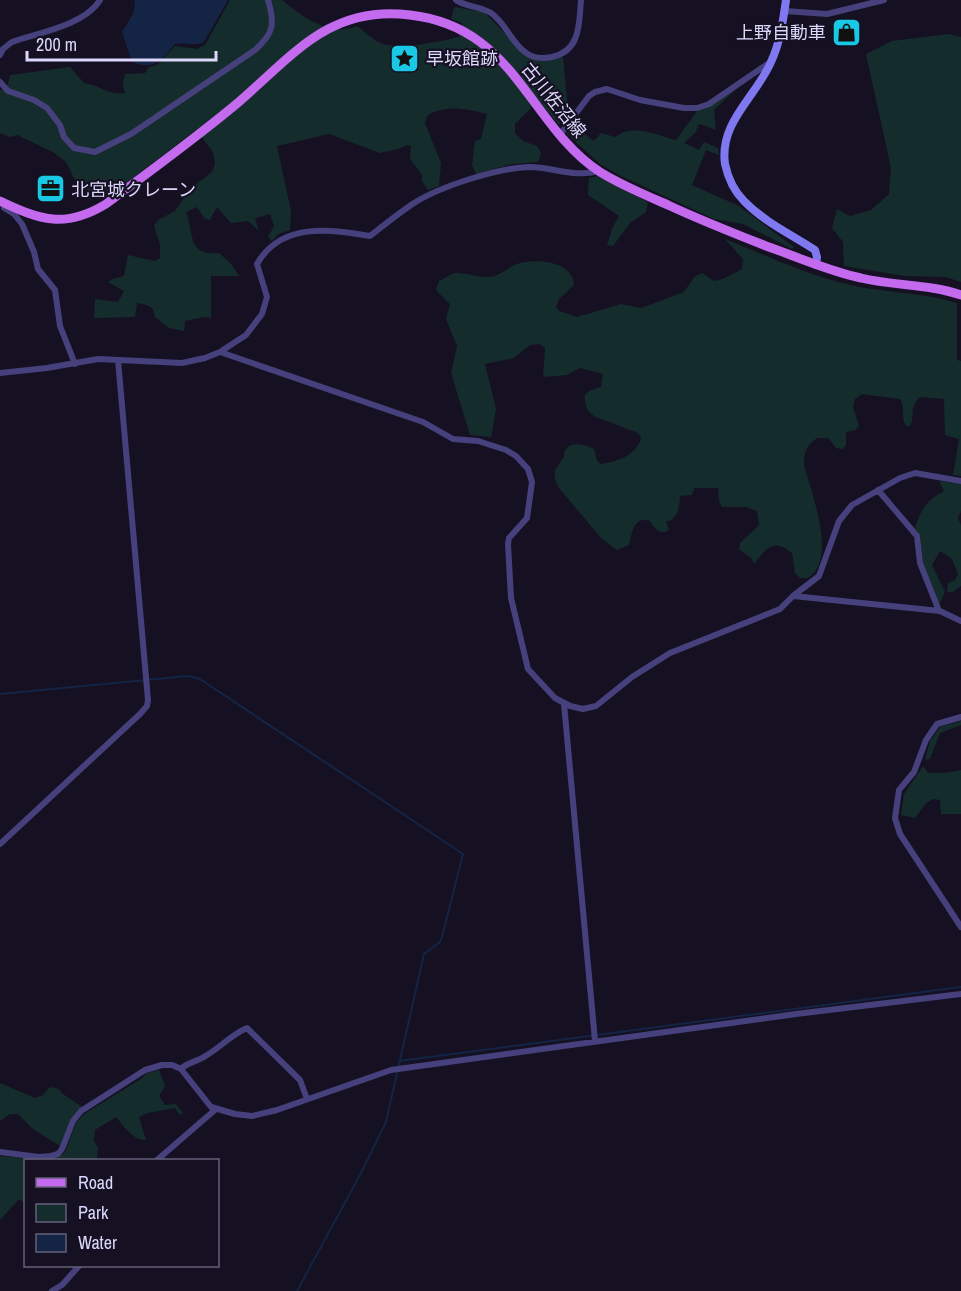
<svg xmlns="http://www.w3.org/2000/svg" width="961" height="1291" viewBox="0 0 961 1291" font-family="'Archivo Narrow','Noto Sans JP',sans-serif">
<rect width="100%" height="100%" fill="#151123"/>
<!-- green -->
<path fill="#152c2c" d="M230,0H282C302,17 330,37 357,26C364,31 372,39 380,43C399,51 440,41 459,37L462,23L451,19L454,7L484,12L528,57C541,63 549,61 563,57L568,109L559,125L537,99L529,110L515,124V133L523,141L537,146L541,153L538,162L512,164L476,174L472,165L475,141L481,139L487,114C469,109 444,104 427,116L425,123L441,163L439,186L428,190L422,181V175L410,159L411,146L407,145L398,149L380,153L329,134L277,146L291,211L290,230L278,234L272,241L268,237L274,226L270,214L255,218L259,231L248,221L231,223L217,207L210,220L205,219L197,207L186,212C195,234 186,256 219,253L231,264L239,276H211V318L203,317L185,321L184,331L169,328L155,317C154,305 147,305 137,303L135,317L94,318L95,299L118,302L124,291L108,282L113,279L124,276L128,255L155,261L160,258V244L154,226L158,220L175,211L191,188L212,172L215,164L213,152L196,130L105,199L89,193L75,180L66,162L53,152L17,135L10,137L0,133V90H2L8,84L10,75L70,67L84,83C101,85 108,96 125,93L123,84L125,74L145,73L149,67L157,65L175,46L197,49L205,45Z
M949,34L961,37V282L946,277L905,276L844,266L843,242L832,228L837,209L850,216L871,210L889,194L891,168L866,54L892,41Z
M736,89L714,110L716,130L699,124L695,133L684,143L699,150L704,142L718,148L719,155L706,150L692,185L739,206L794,247L792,249L743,224L714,219L621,176L600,164L566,133L572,125L594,141L601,133L615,137C634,123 656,135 676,140L698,110Z
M598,176L648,202L646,212L630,223L613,246L607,245L612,229L619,216L588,195L589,178Z
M725,239C762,254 799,271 838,282C877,293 918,291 957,303V360L961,361V476L953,475L959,439L945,435L944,399L920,397C908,409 916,414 910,426H906C900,417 906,407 900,399L862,394L855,399L853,407L859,426L855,430L846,432V446L842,449L836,448L828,438H817C806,445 804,453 804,465C811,492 838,559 808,578H800L795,573L792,553C773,537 766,549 754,564L751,558L739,549L740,543L759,525L757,511L746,507H722L719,501L718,488H694L692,495L680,496C679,508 679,518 666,522L669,530C660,536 654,528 650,521C634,516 632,532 629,545L617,550L602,539L559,488C551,473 555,470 563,458C566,453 562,453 567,448C573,441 587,445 594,449L597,461L601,464C618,461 636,456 641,438L638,433L596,417C587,412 584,405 585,395L589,391L601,387L603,374L580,368L567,375L543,377L545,348L539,344L530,345L514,358L485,364L496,409L491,437L470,435L451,373L457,346L446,319L450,304L436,290L439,281C444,279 450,274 455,273C466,272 477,278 488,277C502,276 506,268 517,264C536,258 573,261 574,285L559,299L556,307L559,311L577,317L621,304L641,308L684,292L695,276L702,273L714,281L723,279L742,269L743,259Z
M939,481L961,484V511L958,518L961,525V586L953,592H947L948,583L955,580L958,574L952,559L940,551L932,565L945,592L939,605L923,563L920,536L915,528C922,508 925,502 944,491Z
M961,721V725L940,733L930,759L925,760L930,741L940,727Z
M923,766L928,773H944L961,770V814H941L940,800L933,799L926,803L915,818L901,815L904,794Z
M159,1070L165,1086L159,1096L165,1105L176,1104L183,1113L180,1115L175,1108L148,1113L139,1117L146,1140C132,1140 124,1126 116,1117L95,1130L94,1141L98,1148L97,1160H26L25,1203L19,1199L0,1220V1156L38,1160L59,1157L65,1152L76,1123L84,1114L141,1079L147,1073Z
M0,1083L35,1098L43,1095L50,1087L59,1089L63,1094L82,1107L60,1146L33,1129L18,1114H10L0,1121Z"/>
<!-- water -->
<path fill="#132445" d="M135,0H228L204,42C195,47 185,42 175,44C161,60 155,71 132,62L122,32L134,12Z"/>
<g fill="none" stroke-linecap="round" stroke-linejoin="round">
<!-- stream -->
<path stroke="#132445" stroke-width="2" d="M0,694L188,676L200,679L463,854L442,937L440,942L424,954L386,1122L361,1173L297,1291
M399,1061L961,987"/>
<!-- street -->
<path stroke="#46417d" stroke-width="6" d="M456,0C466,7 480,6 491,13C505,22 511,42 525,52C532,58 542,59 552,57C581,51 579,23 581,0
M785,11L827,14L884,0
M0,55L3,49L12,42C38,33 85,25 100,0
M0,82L8,91L34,100L47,108L60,125L64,137L74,148L95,152L131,134L255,50C274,33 275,24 268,0
M559,136L589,96L595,92L607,89L640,100L684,108H697L709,104L769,63
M4,208L14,214L22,224L34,252L38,269L55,290L60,326L75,364
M220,352L423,422L453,439L478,441L506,450L516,456L528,469L532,482L527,518L509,538L508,544L511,598L528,669L555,698L570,706L583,709L596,706L632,677L670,653L780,609L793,596L819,576L839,521L852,505L900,478L915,473L961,481
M0,373L47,368L98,359L182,363L205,358L220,352L246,335L262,314L267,297L257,264C281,222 330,229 370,236C384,225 399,213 414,203C441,186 498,168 529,167C553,167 574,178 598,171
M878,490L917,536L920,563L939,611
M793,596L940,611L961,621
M564,704L595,1041
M961,717L937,724L926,740L914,772L899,790L895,818L900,834L961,927
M0,844L140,714L147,706L148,700L118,360
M181,1069C186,1063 195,1062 202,1058C218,1050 230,1035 247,1028L300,1080L307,1099
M0,1152L39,1157L51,1156L58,1154L62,1149L73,1121L81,1111L145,1070L162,1065H172L181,1069L211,1107L235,1114L252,1116L277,1110L391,1070L796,1014L961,994
M157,1160L216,1109
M52,1291L62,1285L79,1266"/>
<!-- secondary -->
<path stroke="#8078f1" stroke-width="8" d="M786,0C783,21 780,43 771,62C756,97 719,122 725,164C728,178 734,191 744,201C763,221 792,235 815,250L817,257L816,265"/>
<!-- primary -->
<path stroke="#c36aef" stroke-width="9" d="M0,201C40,220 65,229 106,204C149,172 193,140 234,106C290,59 328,4 410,15C436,18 460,27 480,42C527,77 549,139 600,172C621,185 645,195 668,205C700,220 733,233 766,246C798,257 828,271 861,278C894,286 929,284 961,295"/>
</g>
<!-- icons -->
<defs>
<symbol id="shop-square" viewBox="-11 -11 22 22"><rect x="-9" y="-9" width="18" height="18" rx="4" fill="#19c8e5" stroke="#151123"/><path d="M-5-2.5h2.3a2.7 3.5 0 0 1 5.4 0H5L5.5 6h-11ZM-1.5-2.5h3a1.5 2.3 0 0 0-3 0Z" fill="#111"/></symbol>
<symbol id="sight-square" viewBox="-11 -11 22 22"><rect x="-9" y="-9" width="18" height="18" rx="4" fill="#19c8e5" stroke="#151123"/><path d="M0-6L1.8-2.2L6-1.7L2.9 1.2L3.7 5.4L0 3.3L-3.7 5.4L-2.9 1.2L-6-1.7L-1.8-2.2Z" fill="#111"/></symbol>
<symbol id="office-square" viewBox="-11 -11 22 22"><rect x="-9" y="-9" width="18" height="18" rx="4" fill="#19c8e5" stroke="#151123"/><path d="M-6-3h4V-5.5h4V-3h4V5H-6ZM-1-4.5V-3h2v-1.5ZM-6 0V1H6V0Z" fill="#111"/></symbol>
</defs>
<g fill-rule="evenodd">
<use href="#shop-square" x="830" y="16" width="33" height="33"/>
<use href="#sight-square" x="388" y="42" width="33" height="33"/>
<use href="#office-square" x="34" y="172" width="33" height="33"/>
</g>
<g text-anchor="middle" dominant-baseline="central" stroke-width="4.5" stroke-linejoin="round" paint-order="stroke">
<!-- poi labels -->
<g font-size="18" fill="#ddd7fb" stroke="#151123" text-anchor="start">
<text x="826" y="32" text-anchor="end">上野自動車</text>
<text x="426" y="58">早坂館跡</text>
<text x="71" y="189">北宮城クレーン</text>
</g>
<!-- street labels -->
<g font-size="18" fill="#ddd7fb" stroke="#151123">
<text transform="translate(554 100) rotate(51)">古川佐沼線</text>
</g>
</g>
<!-- legend -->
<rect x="24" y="1159" width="195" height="108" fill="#151123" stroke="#656079" stroke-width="1.5"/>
<rect x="36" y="1178" width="30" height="9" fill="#c36aef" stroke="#656079" stroke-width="1.5"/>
<text x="78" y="1189" font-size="18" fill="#ddd7fb">Road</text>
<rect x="36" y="1204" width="30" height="18" fill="#152c2c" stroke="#656079" stroke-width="1.5"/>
<text x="78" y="1219" font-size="18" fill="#ddd7fb">Park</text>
<rect x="36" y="1234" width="30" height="18" fill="#132445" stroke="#656079" stroke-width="1.5"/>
<text x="78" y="1249" font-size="18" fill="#ddd7fb">Water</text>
<!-- scale -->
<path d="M27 51v9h189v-9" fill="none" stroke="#ddd7fb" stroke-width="3"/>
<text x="36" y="51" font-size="18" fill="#ddd7fb" stroke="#151123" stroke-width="4.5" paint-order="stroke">200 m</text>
</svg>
